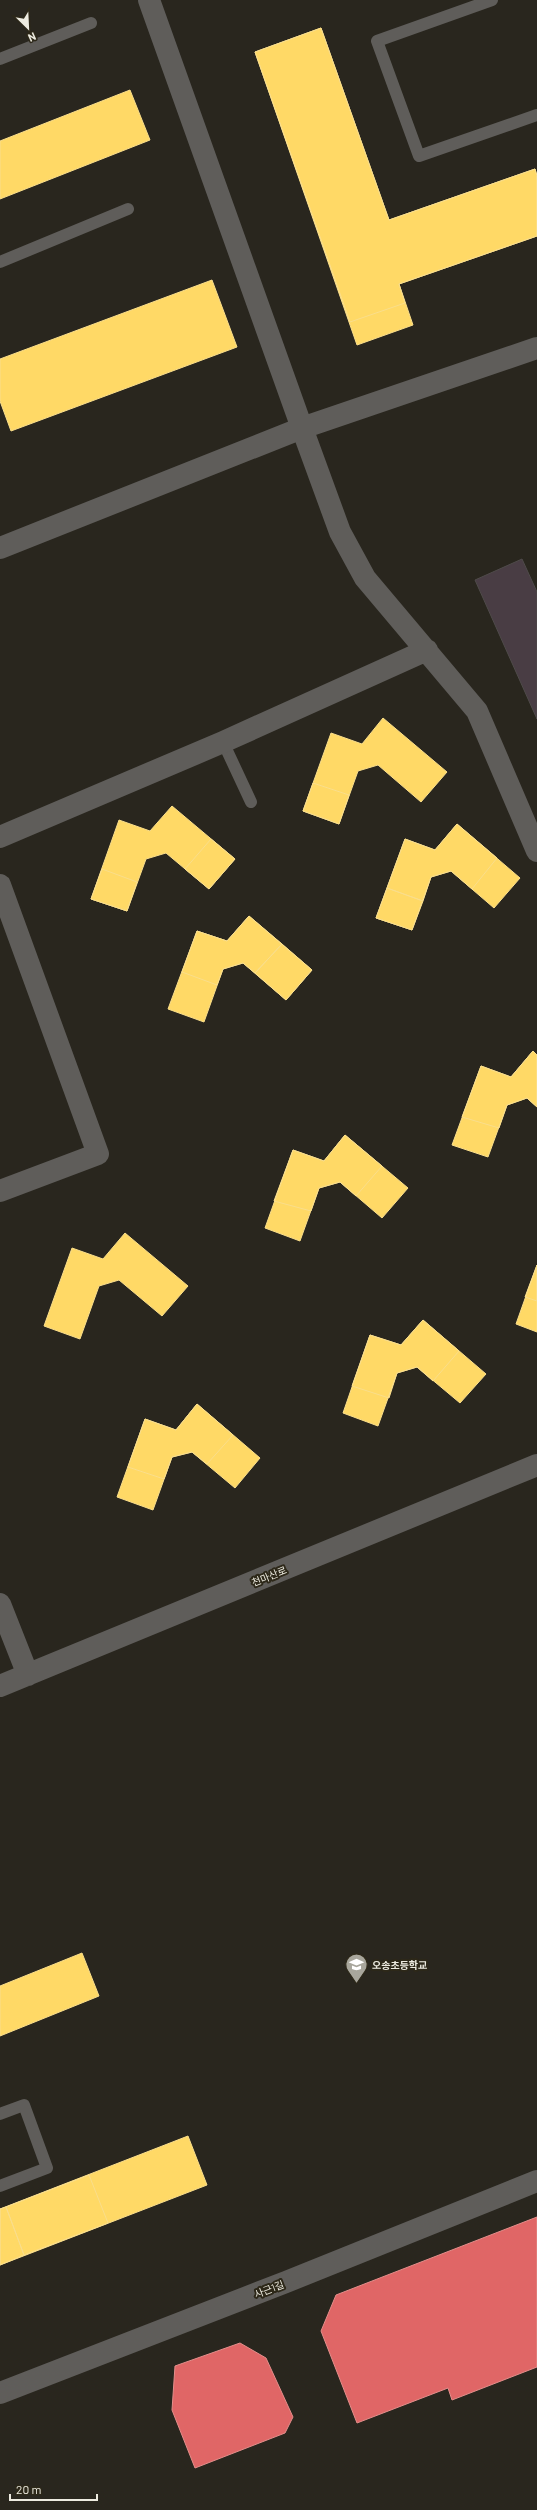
<svg xmlns="http://www.w3.org/2000/svg" width="537" height="2510" viewBox="0 0 537 2510" font-family="Barlow,'Noto Sans KR',sans-serif">
<rect width="100%" height="100%" fill="#29261e"/>
<!-- homes -->
<path fill="#ffd966" stroke="#fade8b" d="M321,28L389,220L535,169L537,176V236L399,284L413,325L357,345L255,52Z
M321,28L389,220L535,169L537,176V236L399,284L405,303L350,322L255,52Z
M130,90L150,140L0,199V141Z
M212,280L237,347L11,431L0,401V359Z
M383,718L447,772L421,802L378,765L358,771L339,824L303,811L331,733L362,744Z
M313,783L349,795L339,824L303,811Z
M172,806L235,859L209,889L166,853L146,859L127,911L91,899L119,820L150,831Z
M457,824L520,878L494,908L451,871L431,877L412,930L376,918L405,839L435,850Z
M457,824L497,858L472,889L451,871L431,877L423,901L387,888L405,839L435,850Z
M211,839L235,859L209,889L185,869Z
M102,869L137,882L127,911L91,899Z
M387,888L423,901L412,930L376,918Z
M249,916L312,970L286,1000L243,963L223,969L204,1022L168,1009L197,931L227,941Z
M249,916L282,944L255,973L243,963L223,969L217,985L182,972L197,931L227,941Z
M282,944L312,970L286,1000L255,973Z
M533,1051L537,1055V1107L527,1098L507,1105L488,1157L452,1145L481,1066L511,1077Z
M533,1051L537,1055V1107L527,1098L507,1105L499,1128L462,1117L481,1066L511,1077Z
M345,1135L408,1188L382,1218L340,1182L319,1188L300,1241L265,1228L293,1150L324,1161Z
M345,1135L382,1166L356,1196L340,1182L319,1188L311,1211L274,1201L293,1150L324,1161Z
M125,1233L188,1286L162,1316L119,1280L99,1286L80,1339L44,1326L72,1248L103,1259Z
M537,1265V1332L516,1324Z
M537,1265V1301L525,1297Z
M423,1320L486,1374L460,1403L417,1367L397,1373L378,1426L343,1413L370,1335L401,1345Z
M423,1320L459,1351L433,1381L417,1367L397,1373L389,1398L352,1386L370,1335L401,1345Z
M197,1404L260,1458L235,1488L192,1452L172,1457L153,1510L117,1497L145,1419L176,1430Z
M197,1404L233,1435L207,1464L192,1452L172,1457L164,1479L128,1467L145,1419L176,1430Z
M82,1953L99,1996L0,2036V1986Z
M188,2136L207,2185L0,2265V2209Z
M89,2175L108,2223L24,2255L6,2207Z
M6,2207L24,2255L0,2265V2209Z"/>
<!-- shops -->
<path fill="#e06666" stroke="#e48e8b" d="M537,2217V2367L452,2400L448,2388L357,2423L321,2331L336,2295Z
M240,2343L266,2358L293,2417L285,2433L195,2468L172,2410L175,2366Z"/>
<!-- building -->
<path fill="#493d44" stroke="#4f4b4a" d="M522,559L537,592V719L475,580Z"/>
<g fill="none" stroke-linecap="round" stroke-linejoin="round">
<!-- lane -->
<path stroke="#5f5d5a" stroke-width="12" d="M492,0L377,41L419,156L537,115
M0,59L91,23
M0,262L128,209
M223,742L251,802
M0,2114L24,2105L47,2168L0,2186"/>
<!-- street -->
<path stroke="#5f5d5a" stroke-width="22" d="M537,348L302,428L340,532L365,578L477,711L537,851
M0,548L302,428L149,0
M0,837L223,742L427,650
M0,885L98,1154L0,1191
M0,1604L28,1675
M0,1686L537,1465
M0,2393L286,2282L537,2181"/>
</g>
<!-- icons -->
<defs>
<symbol id="school-pin" viewBox="-11 -11 22 30"><path d="M0 17L-7.5 6A9.5 9.5 0 1 1 7.5 6Z" fill="#a8a69c" stroke="#2d2819"/><path d="M0-5L7-2L0 1L-7-2ZM-4 1L0 2.5L4 1V4Q0 6-4 4Z" fill="#fff"/></symbol>
</defs>
<g fill-rule="evenodd">
<use href="#school-pin" x="344" y="1952" width="25" height="34"/>
</g>
<g text-anchor="middle" dominant-baseline="central" stroke-width="4" stroke-linejoin="round" paint-order="stroke">
<!-- street labels -->
<g font-size="10" fill="#edebe0" stroke="#2d2819">
<text transform="translate(269 1576) rotate(-22)">천마산로</text>
<text transform="translate(269 2289) rotate(-21)">사근1길</text>
</g>
<!-- poi labels -->
<g font-size="10" font-weight="bold" fill="#edebe0" stroke="#2d2819" text-anchor="start">
<text x="372" y="1965">오송초등학교</text>
</g>
</g>
<!-- north arrow -->
<g transform="translate(28 28) rotate(156)" stroke="#2d2819" stroke-width="3" paint-order="stroke">
<path d="M0-3L7 15L0 10L-7 15Z" fill="#edebe0"/>
<text y="-6" font-size="11" font-weight="bold" text-anchor="middle" fill="#edebe0">N</text>
</g>
<!-- scale -->
<path d="M10 2494v6h87v-6" fill="none" stroke="#edebe0" stroke-width="2"/>
<text x="16" y="2494" font-size="12" fill="#edebe0" stroke="#2d2819" stroke-width="3" paint-order="stroke">20 m</text>
</svg>
